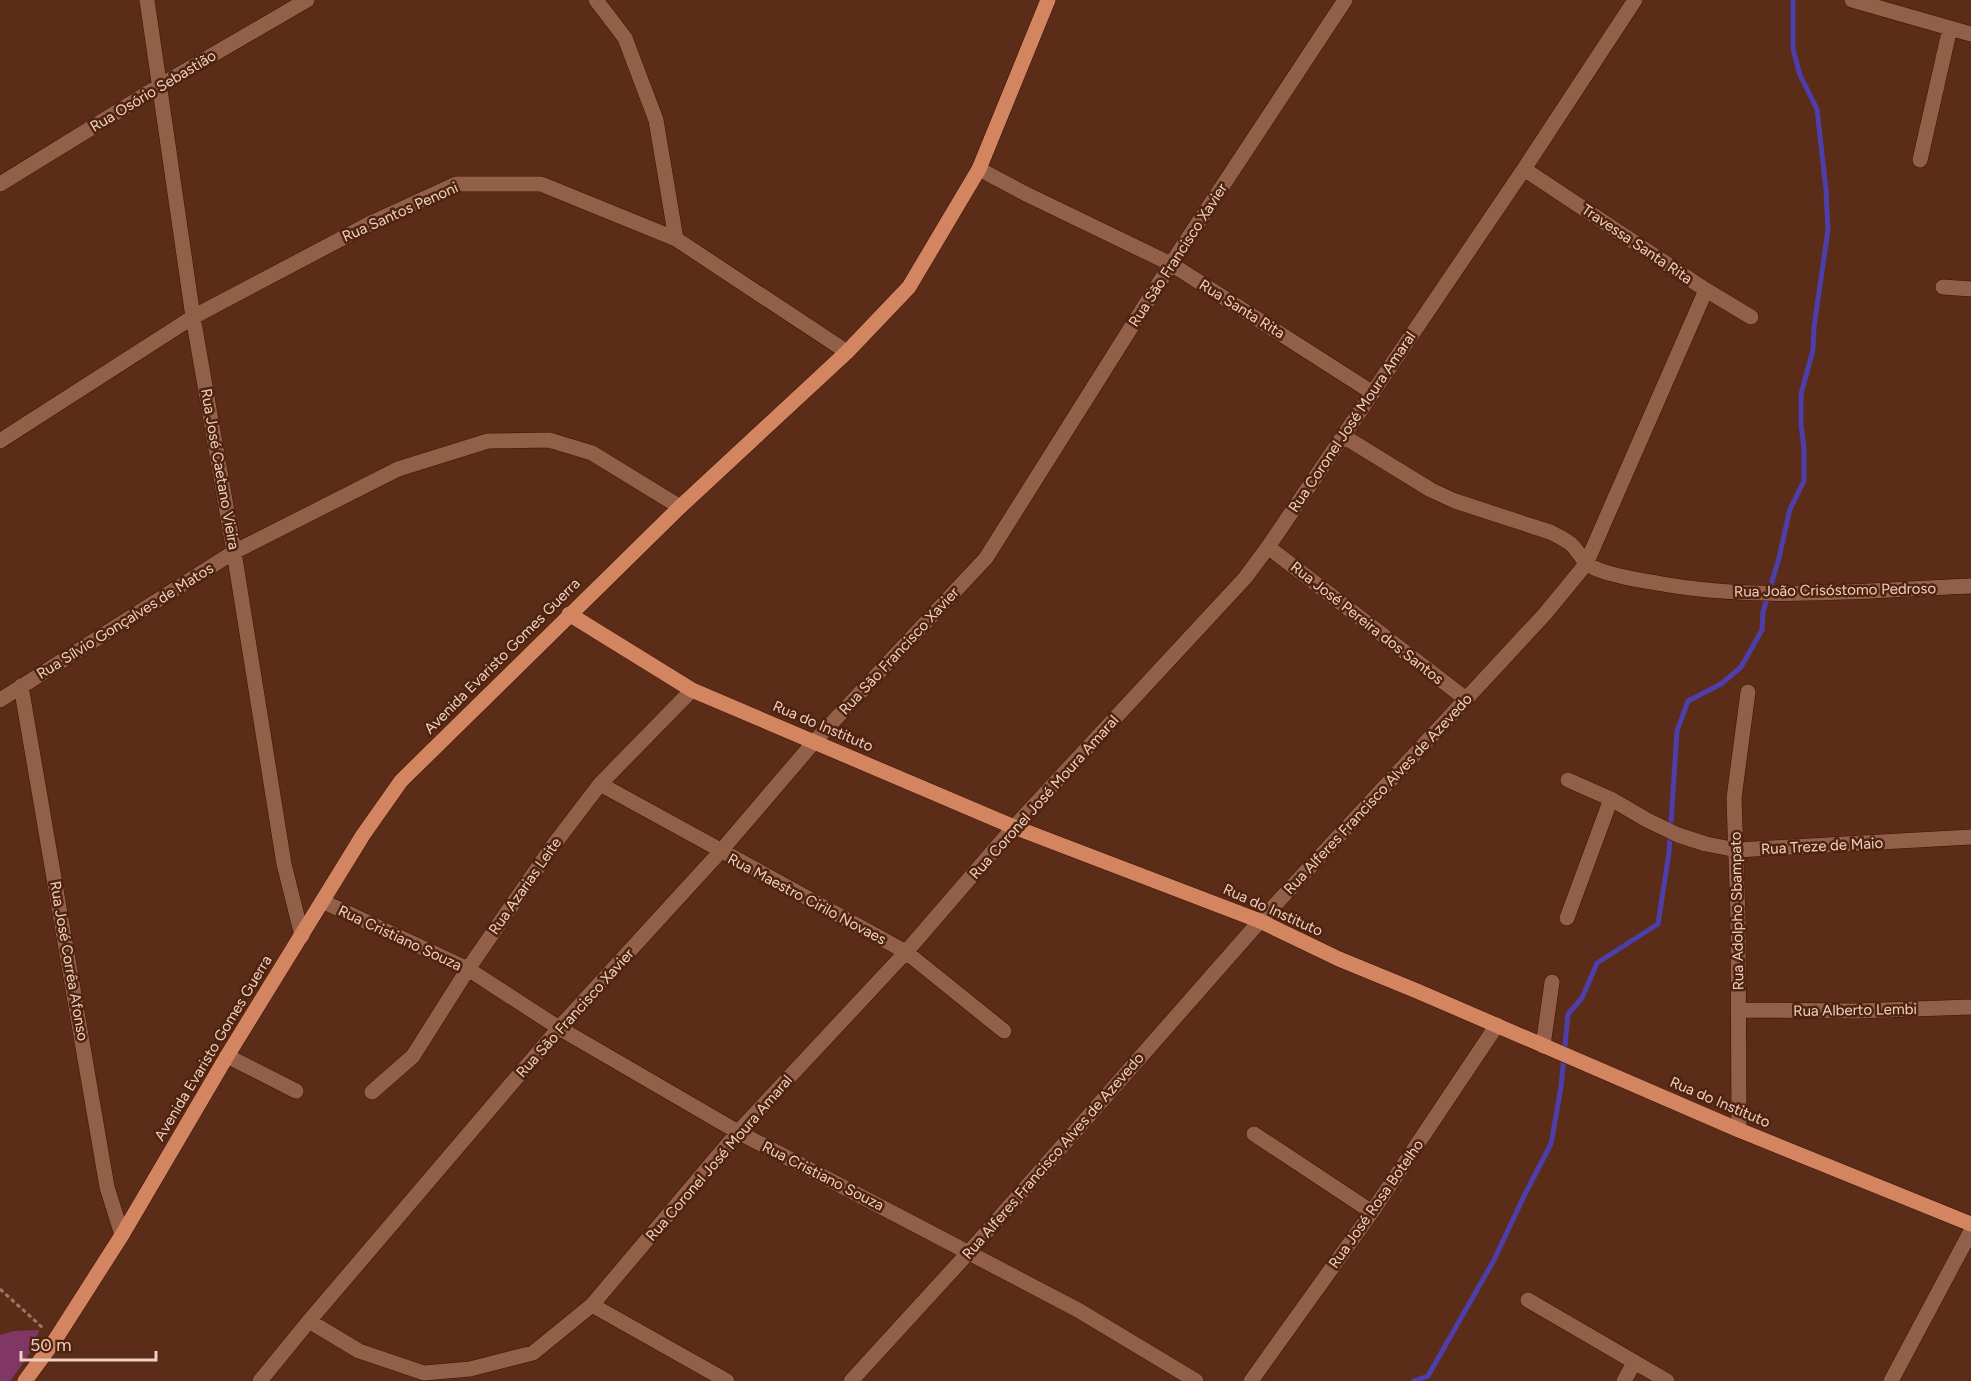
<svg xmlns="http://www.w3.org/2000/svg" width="1971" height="1381" viewBox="0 0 1971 1381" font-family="Figtree,sans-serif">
<rect width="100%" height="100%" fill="#5b2d18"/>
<!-- green -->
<path fill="#813765" d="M39,1330C34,1350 22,1365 10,1381H0V1335L14,1331Z"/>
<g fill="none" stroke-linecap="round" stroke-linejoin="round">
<!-- stream -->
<path stroke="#4e3eaa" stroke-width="5" d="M1414,1381L1428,1376L1494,1260L1525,1194L1551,1144L1561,1087L1568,1014L1582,998L1597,963L1658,924L1669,853L1677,731L1688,701L1721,684L1741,667L1762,630L1763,612L1779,558L1790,509L1804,481V449L1801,424V394L1813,350L1814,327L1828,230L1826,190L1817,109L1800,75L1793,49V0"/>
<defs>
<path id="minor" d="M147,0L193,317L234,552L284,864L302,936
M596,0L625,38L656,120L676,239
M1852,0L1971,34
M1920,160L1950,28
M979,169L1024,193L1171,264L1373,393
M1524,169L1706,290L1751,317
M0,184L161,85L307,0
M1943,287L1971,289
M1343,436L1431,490L1455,501L1550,532C1558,536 1567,540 1573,546C1583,558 1584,564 1599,570C1618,577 1638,580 1657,583C1758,602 1868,590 1971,586
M0,441L193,317L373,222L456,184H541L676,239L847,352
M1268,547L1466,699
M21,686L107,1187L122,1235
M0,700L234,552L398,469L488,441L549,440L592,453L680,507
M1568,780L1611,799L1647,820L1678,835L1706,844L1737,850L1971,837
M600,784L906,952L1004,1031
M324,902L468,969L559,1028L738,1132L1078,1310L1196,1381
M1567,918L1611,799
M1739,1010L1855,1011L1971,1007
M1543,1046L1552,982
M227,1056L296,1091
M372,1092L413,1056L468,969L552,847L600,784L692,690
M1739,1130L1738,917L1734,798L1748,692
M1254,1134L1372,1212
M1528,1300L1667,1381
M592,1305L727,1381
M309,1321L359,1351L424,1373L470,1369L533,1353L592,1305L738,1132L906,952L1014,827L1245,578L1268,547L1524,169L1635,0
M260,1381L309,1321L559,1028L720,852L814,742L986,558L1171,264L1345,0
M851,1381L969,1252L1260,921L1544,615L1586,564L1706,290
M1251,1381L1372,1212L1497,1025
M1624,1381L1634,1363
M1891,1381L1971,1231"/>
<path id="major" d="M569,614L692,690L1014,827L1260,921L1339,959L1417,991L1739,1130L1971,1224
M25,1381L55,1340L122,1235L227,1056L363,835L401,781L680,507L847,352L909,287L979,169L1048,0"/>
</defs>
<!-- minor casing -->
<use href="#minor" stroke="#3e1300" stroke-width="16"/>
<!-- major casing -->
<use href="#major" stroke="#3e1300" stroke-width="16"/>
<!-- path -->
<path stroke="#9d7665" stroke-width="3" stroke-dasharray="4.5 3" stroke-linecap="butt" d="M0,1289L43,1328"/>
<!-- minor -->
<use href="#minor" stroke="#925f49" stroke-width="15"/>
<!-- major -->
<use href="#major" stroke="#d38460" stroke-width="15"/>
</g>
<g text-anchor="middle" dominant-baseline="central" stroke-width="5" stroke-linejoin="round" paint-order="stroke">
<!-- street labels -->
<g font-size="15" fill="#eed0c4" stroke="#4f230d">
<text transform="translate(153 91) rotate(-31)">Rua Osório Sebastião</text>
<text transform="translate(400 212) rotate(-24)">Rua Santos Penoni</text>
<text transform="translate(1637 244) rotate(34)">Travessa Santa Rita</text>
<text transform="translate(1178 255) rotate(-57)">Rua São Francisco Xavier</text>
<text transform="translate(1242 309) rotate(32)">Rua Santa Rita</text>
<text transform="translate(1352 422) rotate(-56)">Rua Coronel José Moura Amaral</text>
<text transform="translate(220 469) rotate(80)">Rua José Caetano Vieira</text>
<text transform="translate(1835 590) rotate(-1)">Rua João Crisóstomo Pedroso</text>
<text transform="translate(125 621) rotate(-32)">Rua Sílvio Gonçalves de Matos</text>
<text transform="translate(1367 623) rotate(38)">Rua José Pereira dos Santos</text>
<text transform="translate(899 651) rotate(-47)">Rua São Francisco Xavier</text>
<text transform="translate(502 656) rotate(-45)">Avenida Evaristo Gomes Guerra</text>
<text transform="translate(823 726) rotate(23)">Rua do Instituto</text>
<text transform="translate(1378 794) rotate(-47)">Rua Alferes Francisco Alves de Azevedo</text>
<text transform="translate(1044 797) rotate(-48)">Rua Coronel José Moura Amaral</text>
<text transform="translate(1822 846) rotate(-3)">Rua Treze de Maio</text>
<text transform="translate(525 886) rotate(-55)">Rua Azarias Leite</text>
<text transform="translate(807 899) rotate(28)">Rua Maestro Cirilo Novaes</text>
<text transform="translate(1273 910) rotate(24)">Rua do Instituto</text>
<text transform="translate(1737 911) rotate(-91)">Rua Adolpho Sbampato</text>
<text transform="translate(400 938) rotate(25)">Rua Cristiano Souza</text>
<text transform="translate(69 961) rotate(80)">Rua José Corrêa Afonso</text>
<text transform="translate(1855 1010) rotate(-1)">Rua Alberto Lembi</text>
<text transform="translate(575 1013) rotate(-48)">Rua São Francisco Xavier</text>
<text transform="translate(213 1048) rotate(-59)">Avenida Evaristo Gomes Guerra</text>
<text transform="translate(1720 1102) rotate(23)">Rua do Instituto</text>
<text transform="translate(1053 1156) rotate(-49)">Rua Alferes Francisco Alves de Azevedo</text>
<text transform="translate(719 1158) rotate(-49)">Rua Coronel José Moura Amaral</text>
<text transform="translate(823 1176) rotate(27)">Rua Cristiano Souza</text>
<text transform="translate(1376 1204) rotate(-55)">Rua José Rosa Botelho</text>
</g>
</g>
<!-- scale -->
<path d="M21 1351v9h135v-9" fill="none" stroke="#eed0c4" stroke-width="3"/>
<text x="30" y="1351" font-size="18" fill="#eed0c4" stroke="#4f230d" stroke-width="4.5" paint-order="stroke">50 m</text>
</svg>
